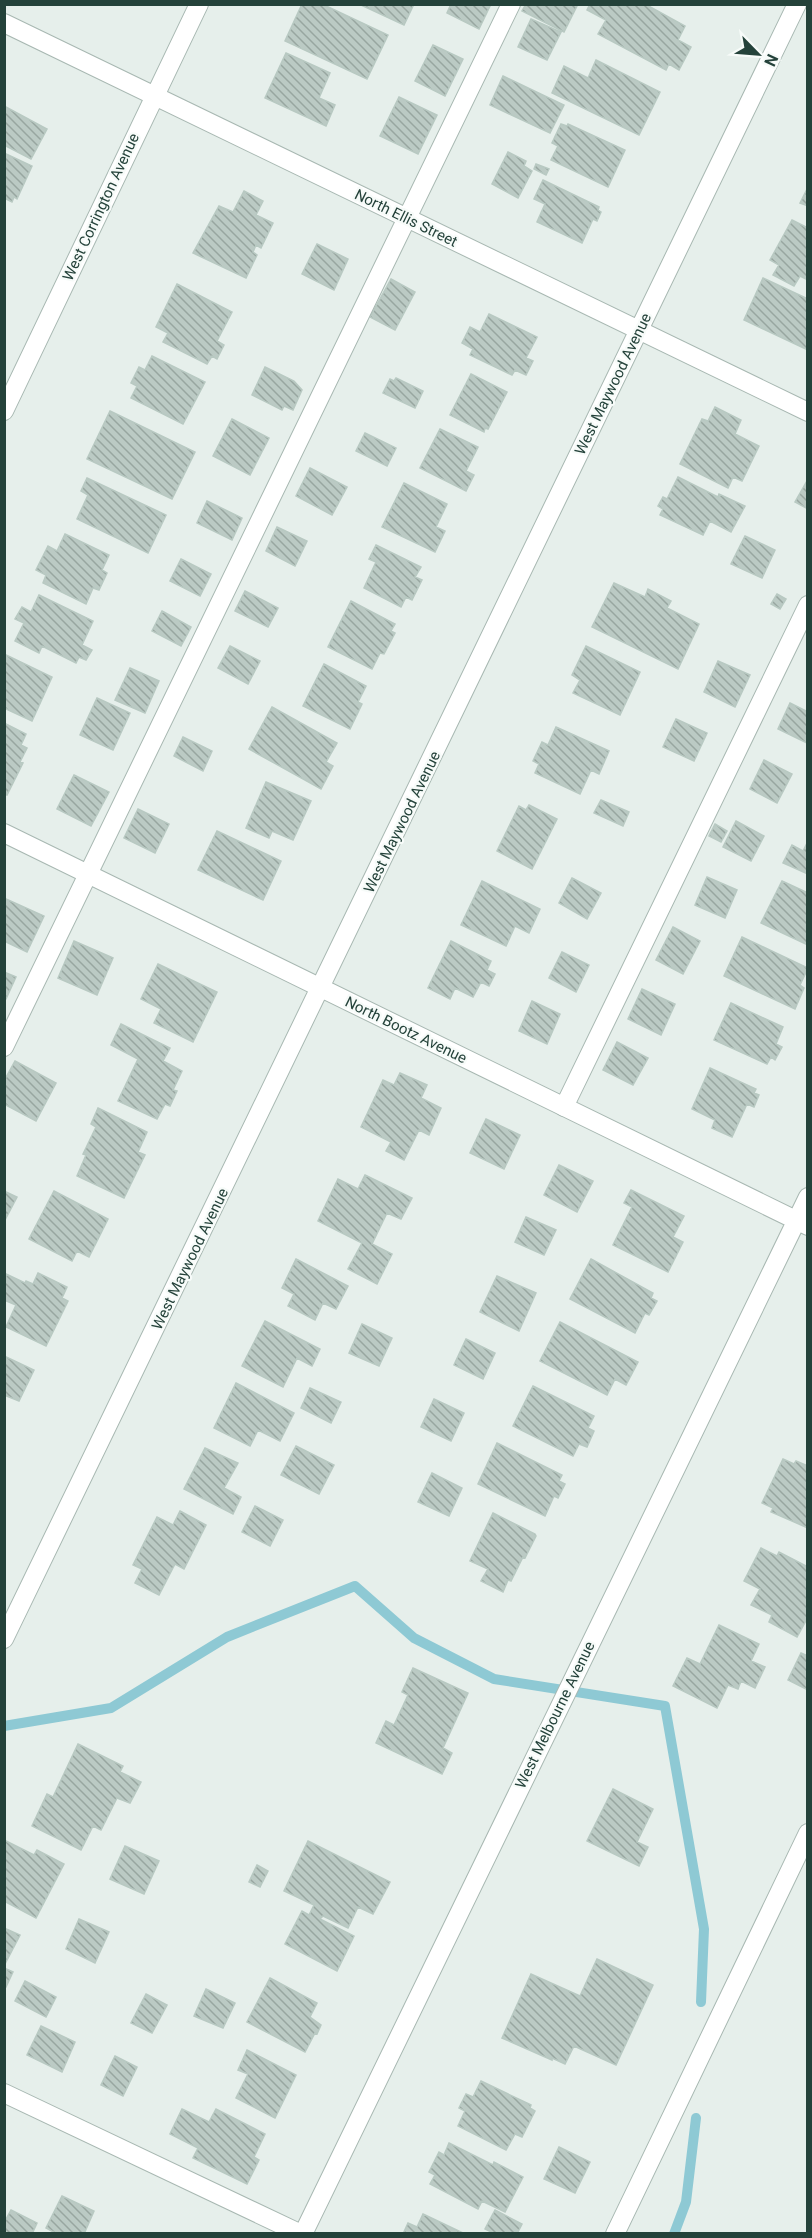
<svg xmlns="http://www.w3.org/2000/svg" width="812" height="2238" viewBox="0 0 812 2238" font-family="Roboto,sans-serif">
<defs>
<pattern id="building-back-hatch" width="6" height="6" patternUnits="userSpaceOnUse" patternTransform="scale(1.5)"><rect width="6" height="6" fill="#bbcac4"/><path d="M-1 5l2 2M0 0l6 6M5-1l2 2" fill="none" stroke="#98a6a0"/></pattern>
</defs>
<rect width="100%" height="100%" fill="#e6efeb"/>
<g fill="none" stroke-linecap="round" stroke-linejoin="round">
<!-- stream -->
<path stroke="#8ec9d4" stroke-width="10" d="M4,1726L111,1708L227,1637L355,1586L414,1638L494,1679L665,1706L704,1929L701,2002
M674,2234L686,2202L696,2118"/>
</g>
<!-- building -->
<path fill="url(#building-back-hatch)" stroke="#b8c9c2" stroke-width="1.5" d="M302,4H322L388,35L367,79L285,41Z
M359,4H414L404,25Z
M451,4H491L479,29L447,13Z
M526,4H578L564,32L522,11Z
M590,4H645L685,26L678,40L691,47L679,70L669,64L666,70L598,34L606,20L587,10Z
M531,19L561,32L547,60L518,47Z
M433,45L463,59L445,96L415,81Z
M286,53L330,73L319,98L335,105L326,126L265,98Z
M596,60L660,92L639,135L552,93L564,66L588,78Z
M503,76L564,105L550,133L490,105Z
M399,97L437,115L418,154L380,136Z
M4,106L47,129L31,159L4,145Z
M561,124L567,126L568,124L625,150L608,187L551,160L558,146L552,143Z
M508,152L526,161L524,166L532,171L518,198L492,184Z
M4,153L32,166L17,199L14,197L12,202L4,198Z
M536,164L549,169L546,175L534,169Z
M543,180L599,207L598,210L601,212L597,221L593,219L582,243L537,222L545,204L534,199Z
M808,187V206L800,203Z
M244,191L263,201L256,215L273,223L261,248L256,245L253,252L257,255L246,278L193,253L219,206L233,212Z
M792,220L808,228V280L800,276L794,286L773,275L779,265L770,260Z
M317,244L348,259L334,290L302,274Z
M763,278L808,299V350L744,320Z
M391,279L415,292L395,330L370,317Z
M177,284L232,312L217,341L224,345L217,359L212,356L207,364L163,342L168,333L156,327Z
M489,314L537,337L526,358L533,361L526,375L515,370L512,375L470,355L473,349L462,343L470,327L480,332Z
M152,356L205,382L183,424L131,398L137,386L131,383L139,367L145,370Z
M265,367L294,381L302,390L293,410L284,406L282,410L252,395Z
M471,374L507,392L488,429L485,428L484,432L450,415Z
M396,378L423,391L415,408L383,393L390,379L394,381Z
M715,407L741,420L735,434L759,446L742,481L733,477L728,488L680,464L702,419L708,421Z
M110,411L195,452L172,499L87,459Z
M232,419L269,438L250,475L213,456Z
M440,429L478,447L466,471L474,475L466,491L420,468Z
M365,433L396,448L387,466L356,451Z
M310,468L347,487L332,515L296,496Z
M678,477L718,497L719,494L745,506L731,532L710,521L703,535L660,515L663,509L658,506L663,497L667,499Z
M87,478L166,515L148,553L77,519L88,495L81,491Z
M808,479V509L795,502Z
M404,483L447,504L436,527L445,531L435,552L382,527Z
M207,501L242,518L232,540L197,523Z
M277,527L307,541L295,566L266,551Z
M65,534L109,555L102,570L107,573L99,590L93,588L86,604L43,583L46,575L36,570L48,546L57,551Z
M745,536L775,550L762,578L731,564Z
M376,545L421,567L415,577L422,580L412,600L406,597L401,607L364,588L376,562L369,559Z
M181,559L211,574L200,596L170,581Z
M614,583L645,597L648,589L671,601L667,608L699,624L678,669L592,627Z
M245,591L278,608L268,627L235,611Z
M777,594L786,599L780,609L771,604Z
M39,595L93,621L82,645L92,650L86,660L79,657L76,663L42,646L39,653L15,641L24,623L15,619L22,607L31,612Z
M351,601L395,624L391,631L395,633L384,654L380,653L372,669L328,647Z
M162,611L191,627L181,646L152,631Z
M230,646L260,661L248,684L218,668Z
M586,646L640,672L620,715L573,693L580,680L572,675Z
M4,654L52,677L32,721L4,708Z
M718,661L750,675L735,707L704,692Z
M324,664L366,686L358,702L362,704L350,729L303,706Z
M130,668L159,681L145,713L115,700Z
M97,698L130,713L113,750L80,735Z
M790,703L808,712L807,743L778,729Z
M272,707L337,743L326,762L333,766L321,789L249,749Z
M676,719L707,733L694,761L663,747Z
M4,723L26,734L21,745L27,748L20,762L23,763L7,795L4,794Z
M556,727L609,751L599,774L591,770L580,794L535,773L539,764L533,761L542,742L548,745Z
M183,737L212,751L203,771L174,756Z
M764,760L792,774L777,803L750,789Z
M74,775L109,792L91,826L57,809Z
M266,782L311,801L293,840L272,831L269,838L246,828Z
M601,800L629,812L623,826L594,813Z
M529,805L557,819L532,869L497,851L519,806L526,810Z
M138,809L169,824L155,853L124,838Z
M736,821L764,836L751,861L723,847Z
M715,824L727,831L721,842L709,836Z
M217,831L281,861L263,900L198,870Z
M808,841V874L783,863L792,845L803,851Z
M707,877L737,890L725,918L695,905Z
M572,878L601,893L587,919L559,903Z
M482,881L540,909L529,933L515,926L506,946L461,925Z
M782,881L808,893V945L761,923Z
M6,899L44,916L27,952L4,941V903Z
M673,927L700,941L683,974L656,960Z
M742,937L808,968L800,985L804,988L795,1009L724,976Z
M74,941L113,958L97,995L58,978Z
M451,941L491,961L487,970L495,974L489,986L481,982L473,997L455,988L450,999L428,988Z
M562,952L589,965L576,992L549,978Z
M158,964L217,992L193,1042L154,1023L161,1009L141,999Z
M4,972L16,977L6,999H4Z
M642,989L675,1004L661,1035L628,1019Z
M532,1001L560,1014L547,1044L519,1031Z
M731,1003L783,1027L776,1044L782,1047L775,1060L771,1057L767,1064L714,1040Z
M121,1024L170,1048L163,1061L182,1071L173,1090L177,1091L170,1106L165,1104L157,1119L118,1101L138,1059L111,1045Z
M617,1042L648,1058L633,1085L603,1070Z
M15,1061L56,1083L36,1121L4,1104V1081Z
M710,1068L756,1089L754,1093L759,1095L754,1107L747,1104L732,1137L712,1128L715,1120L692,1109Z
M400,1073L427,1085L421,1098L441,1108L429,1135L419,1130L404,1160L386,1151L391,1142L361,1127L383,1080L394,1085Z
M98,1108L147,1132L138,1152L145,1155L124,1198L77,1176L86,1155L83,1154L96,1127L91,1124Z
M486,1119L520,1135L504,1169L470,1153Z
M559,1165L593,1181L577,1212L544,1195Z
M365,1175L412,1198L401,1219L387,1213L372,1244L392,1254L377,1284L348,1269L362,1243L318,1221L338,1179L358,1189Z
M631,1190L684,1216L673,1237L683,1242L668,1272L613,1245L632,1207L624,1203Z
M4,1191L17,1197L4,1222Z
M54,1191L108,1219L89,1257L77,1251L72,1261L29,1239Z
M526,1217L556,1230L544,1255L515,1242Z
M296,1259L348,1286L336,1309L323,1303L315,1320L288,1306L294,1294L282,1288Z
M591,1259L653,1293L651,1298L657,1301L649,1315L645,1313L635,1333L570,1299Z
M38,1273L67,1287L62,1298L68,1301L46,1346L6,1327L16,1305L4,1300L6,1274L25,1283L26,1281L33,1284Z
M497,1276L536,1293L519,1331L480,1312Z
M265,1321L320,1349L312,1366L297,1358L283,1387L242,1366Z
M560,1322L638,1362L626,1385L615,1379L607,1395L540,1361Z
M362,1324L392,1338L379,1366L349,1353Z
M466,1339L495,1353L483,1379L454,1365Z
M4,1356L34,1370L19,1401L4,1395Z
M236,1383L294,1413L280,1441L258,1430L250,1446L214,1428Z
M533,1386L594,1416L588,1428L594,1431L587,1447L579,1444L573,1456L513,1426Z
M310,1388L341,1402L331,1423L301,1408Z
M434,1399L464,1413L451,1441L421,1427Z
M497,1443L562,1475L559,1481L565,1484L558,1498L554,1496L545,1516L478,1484Z
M296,1446L334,1465L319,1494L281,1475Z
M205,1448L238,1463L224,1488L241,1497L233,1514L184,1489Z
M783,1459L794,1464L796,1461L808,1466V1528L771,1512L773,1508L762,1503Z
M432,1473L462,1488L449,1516L418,1502Z
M255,1506L283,1520L270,1546L242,1532Z
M180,1511L206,1525L184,1569L175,1564L159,1595L135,1583L142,1569L133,1565L157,1517L173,1525Z
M493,1513L535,1534L536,1536L525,1558L523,1557L511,1581L508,1580L503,1592L481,1581L488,1569L470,1561Z
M761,1548L777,1556L779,1552L808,1567V1617L797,1637L769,1622L772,1615L751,1605L760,1589L744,1581Z
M719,1625L759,1644L751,1661L765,1667L755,1688L741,1681L738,1689L728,1685L717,1708L673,1686L687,1658L700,1664Z
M801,1653L808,1656V1690L788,1680Z
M413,1668L468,1693L443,1748L452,1753L442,1774L376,1743L386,1721L394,1725L408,1695L402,1692Z
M78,1744L123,1766L120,1772L141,1782L130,1803L117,1798L101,1830L93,1826L81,1850L32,1826L47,1794L53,1797Z
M613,1789L653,1809L637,1842L648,1847L639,1866L587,1841Z
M4,1840L34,1855L37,1850L64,1864L36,1918L4,1901Z
M308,1841L390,1882L373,1914L358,1907L348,1928L323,1916L320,1919L354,1936L337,1971L285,1944L302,1911L309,1915L314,1905L284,1891Z
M125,1846L159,1861L144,1894L110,1879Z
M257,1865L268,1871L260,1887L249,1882Z
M79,1919L109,1932L95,1963L66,1949Z
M4,1928L20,1935L4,1966Z
M597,1959L653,1985L616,2065L574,2046L565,2064L552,2058V2060L502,2038L531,1974L580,1996Z
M4,1968L13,1972L6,1987L4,1986Z
M270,1978L317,2003L310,2017L321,2025L317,2034L315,2033L305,2052L247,2022Z
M25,1981L56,1997L46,2017L15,2001Z
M206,1989L235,2003L223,2028L194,2016Z
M146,1994L167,2005L152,2033L131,2023Z
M41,2026L75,2042L62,2072L27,2055Z
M247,2050L296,2075L275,2118L236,2098L248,2074L238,2070Z
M115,2056L137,2067L123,2096L101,2085Z
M481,2081L531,2105L530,2108L535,2111L522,2137L515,2134L506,2150L458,2126L465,2111L459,2108L466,2094L473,2097Z
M182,2109L209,2122L216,2109L265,2134L254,2157L259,2160L247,2184L193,2158L198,2148L170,2134Z
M449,2143L493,2165L494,2162L523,2177L505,2212L482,2201L478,2209L430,2184L435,2175L429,2172L439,2152L444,2155Z
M559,2147L590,2162L575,2193L544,2179Z
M62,2196L94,2211L84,2234H57L46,2228Z
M11,2210L37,2223L32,2234H4V2223Z
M495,2210L522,2224L517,2234H495L485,2229Z
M423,2214L465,2234H403L408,2223L417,2227Z"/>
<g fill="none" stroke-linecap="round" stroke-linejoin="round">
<defs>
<path id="service" d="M4,1047L511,4
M564,1107L808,605
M4,2093L301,2234
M615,2234L808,1833"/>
<path id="minor" d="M4,23L808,412
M4,411L199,4
M4,833L808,1226
M4,1639L797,4
M303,2234L808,1197"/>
</defs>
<!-- service casing -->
<use href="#service" stroke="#a8b8b2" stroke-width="20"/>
<!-- minor casing -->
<use href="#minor" stroke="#a8b8b2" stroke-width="20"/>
<!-- service -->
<use href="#service" stroke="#fff" stroke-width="18"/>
<!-- minor -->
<use href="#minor" stroke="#fff" stroke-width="18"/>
</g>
<g text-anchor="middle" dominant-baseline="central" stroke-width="4.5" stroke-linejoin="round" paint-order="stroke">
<!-- street labels -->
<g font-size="15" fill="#24423a" stroke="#f7fbf9">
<text transform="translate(101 207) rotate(-65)">West Corrington Avenue</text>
<text transform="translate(406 218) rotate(26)">North Ellis Street</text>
<text transform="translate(613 384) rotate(-64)">West Maywood Avenue</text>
<text transform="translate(402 822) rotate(-64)">West Maywood Avenue</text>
<text transform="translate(406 1030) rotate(26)">North Bootz Avenue</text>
<text transform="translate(190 1259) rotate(-64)">West Maywood Avenue</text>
<text transform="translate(555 1715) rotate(-64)">West Melbourne Avenue</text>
</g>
</g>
<!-- border -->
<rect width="812" height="2238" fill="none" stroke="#24423a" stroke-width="12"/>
<!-- north arrow -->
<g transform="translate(758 54) rotate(115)" stroke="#f7fbf9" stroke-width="4.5" paint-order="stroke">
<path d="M0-4.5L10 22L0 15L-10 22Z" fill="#24423a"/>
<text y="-9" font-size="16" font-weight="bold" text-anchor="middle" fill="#24423a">N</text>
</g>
</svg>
